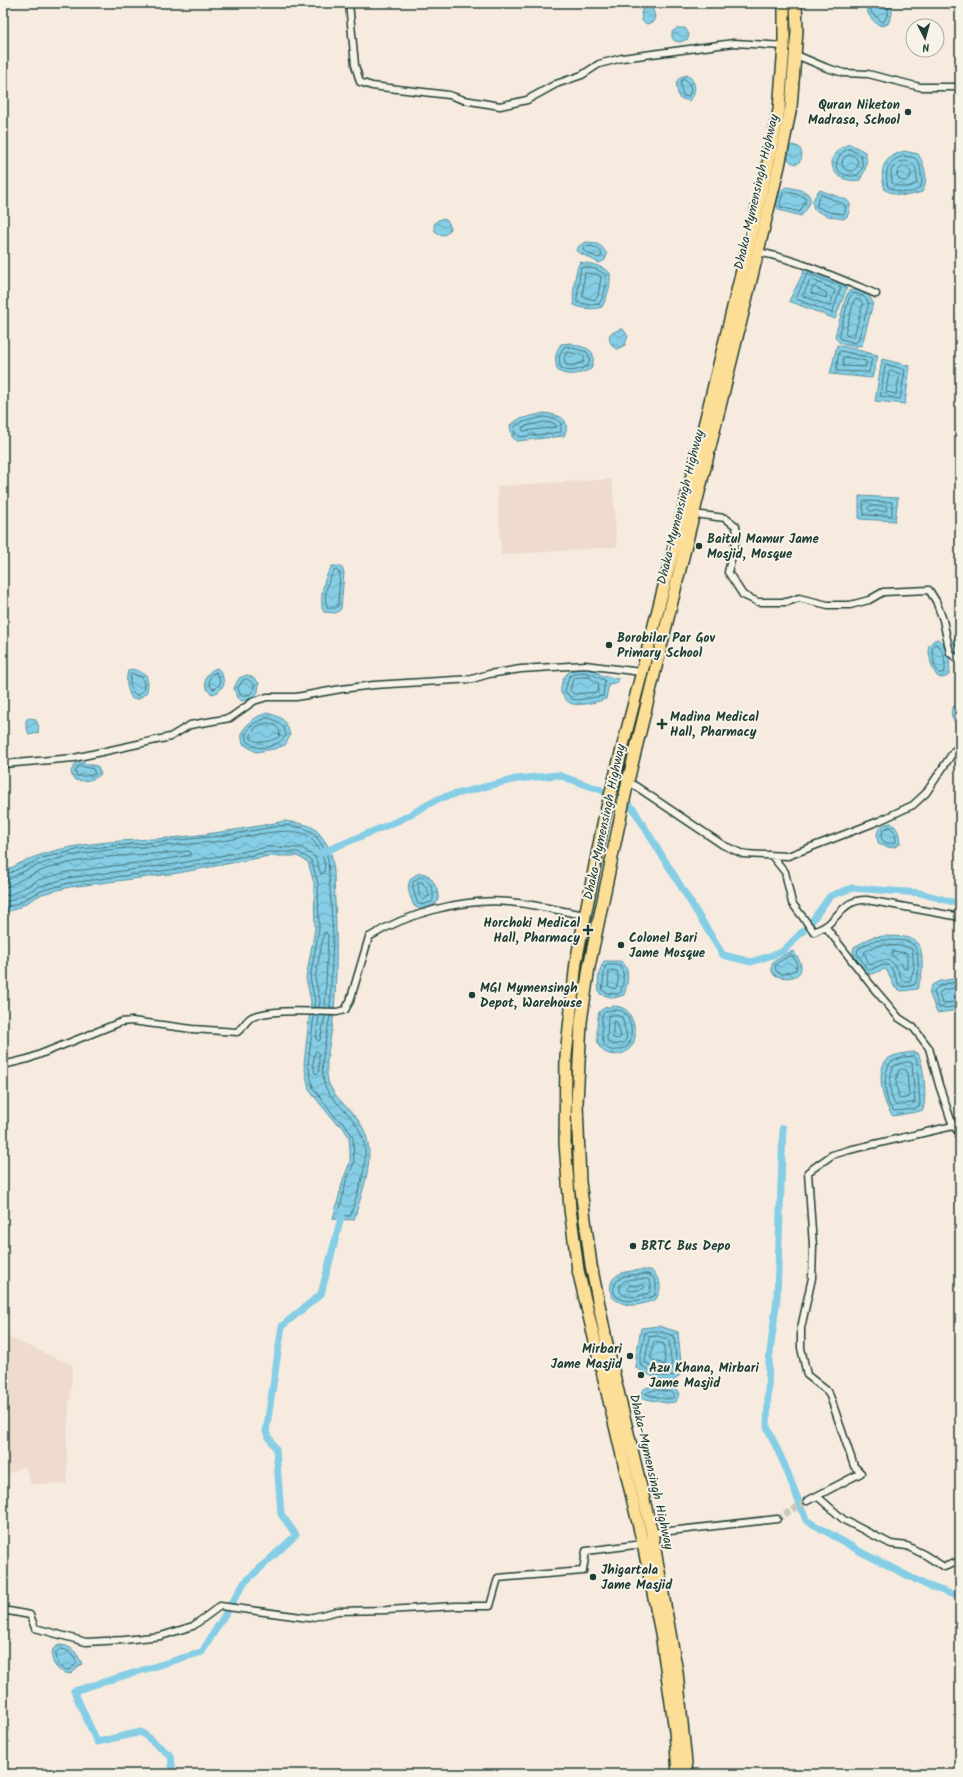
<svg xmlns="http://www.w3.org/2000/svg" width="963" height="1777" viewBox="0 0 963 1777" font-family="Kalam,sans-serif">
<defs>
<pattern id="water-waves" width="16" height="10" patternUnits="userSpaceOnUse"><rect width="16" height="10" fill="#85cee6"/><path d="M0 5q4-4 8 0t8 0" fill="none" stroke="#6ca8bb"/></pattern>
</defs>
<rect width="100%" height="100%" fill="#f7ebdf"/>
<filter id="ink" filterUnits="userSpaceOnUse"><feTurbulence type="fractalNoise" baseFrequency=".025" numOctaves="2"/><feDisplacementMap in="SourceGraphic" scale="8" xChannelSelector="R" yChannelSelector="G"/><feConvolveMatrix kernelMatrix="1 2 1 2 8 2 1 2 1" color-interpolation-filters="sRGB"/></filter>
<g filter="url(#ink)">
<!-- built -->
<path fill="#eedbce" d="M612,479L617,547L501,555L497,486Z
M3,1335L73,1365L67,1433V1484H31L25,1466L3,1476Z"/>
<!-- water -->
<path fill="url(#water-waves)" stroke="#5c949f" d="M866,3H892V14L888,24L882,26C872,23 866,13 866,3Z
M645,5L652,6L655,17L653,22L647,24L642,21L641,12Z
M677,28H685L689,34L688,39L680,42L675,41L672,38V32Z
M687,75C697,81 697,94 689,101L679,98C676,86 673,78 687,75Z
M850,144L865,152C868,164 866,169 860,180C829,185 821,152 850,144Z
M792,145L799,147C803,153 803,160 797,164C789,163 787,159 787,151Z
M904,151L918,154C925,165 929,180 922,192C906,197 900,197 885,190C879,169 882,158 904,151Z
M786,187C807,190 820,195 801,216L779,210L776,204L779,192Z
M820,190L847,200L850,204C850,210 849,216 844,219C834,218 822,215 814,209L812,202L818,191Z
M434 227a8 8 0 1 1 16 0a8 8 0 1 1-16 0Z
M586,242C596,242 602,245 607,254L605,260L599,263L576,251L579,246Z
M580,262C591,264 601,265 610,273C611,285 608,296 602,307C594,310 582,309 574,305C572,298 575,268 580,262Z
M806,267L845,284L847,287L835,319L789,301Z
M856,289C864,292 870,295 873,303L862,345C854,348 837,346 835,336L846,297L849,291Z
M620,329H623L628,336L625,345L617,349L613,347L609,339L610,334Z
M570,343C586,349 599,347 591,369C580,374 569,377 558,371C554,361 555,352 561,344Z
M837,345L878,355L872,378L830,374Z
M882,359L910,366L905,404L875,401Z
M544,413C559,415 572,418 564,436L517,441L512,437L510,425L519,419Z
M859,496L898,498L895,521L859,519Z
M332,566H338L342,568L344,573L341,609L336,613L324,612L322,608C321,593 323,579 332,566Z
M960,632V657H958L953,641L956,635Z
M938,639C950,650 949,658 950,674C933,689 930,657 928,647L934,640Z
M217,668C223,672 223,678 224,685L218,692L212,694C200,686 205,671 217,668Z
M580,668L594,669L601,675L619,679L618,682L609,684L606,699C598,702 577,707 570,703C566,701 563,696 561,693C560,679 566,670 580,668Z
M132,669L139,671L146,675L148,683L147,692L139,699H132C127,689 125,682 128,671Z
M247,675L254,678L259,683L258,692L253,698L242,701L237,698L234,688L239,678Z
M960,701V725C951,721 951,717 952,708Z
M267,713C282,717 287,720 290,736L285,745L274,749L256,752L243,744L241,733C249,722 254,717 267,713Z
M29,718L35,719C39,724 39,728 38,733L29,735L26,725V720Z
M80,762L97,766L101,774C95,780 84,782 75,780L72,776L71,771L76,763Z
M285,821C294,823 309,823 316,830C323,837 331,849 332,858C335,872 334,887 335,901C337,941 337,981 333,1021C331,1041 324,1061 328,1081C331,1093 346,1106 354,1115C382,1146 364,1184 354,1220L333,1219L343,1180L350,1162V1150L349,1137L342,1126L334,1121L309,1090L304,1064L311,1001L306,978L315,929L314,883L308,862L297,856H269L178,873L70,887L42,894L16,909L5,912L3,907V873C53,839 124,842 182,837C217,833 251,828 285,821Z
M891,823C898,828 900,835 900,844C893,849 887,848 879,844C874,833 878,825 891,823Z
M420,873C423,873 426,874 429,876C434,881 443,898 435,904C432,908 425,908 420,909L414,906C408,892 403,879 420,873Z
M885,936C906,937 922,934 922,961C923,971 921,979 917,989L902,991L895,988L886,969C881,970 876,973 871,974C862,975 857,960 853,953L854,947L872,937Z
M793,951C812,973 794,983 774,975L771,969L773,962L788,953Z
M604,961H620C632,967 627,986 624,995L614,998L600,994C596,986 599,969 604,961Z
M960,978V1010L937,1013L929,992L932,985L940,981Z
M615,1006C627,1008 629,1011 633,1022C645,1058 603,1063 598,1043C596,1033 597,1021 599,1012L604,1008Z
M914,1052L918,1053C924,1065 927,1097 923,1110L916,1112L893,1116C883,1106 874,1067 889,1058C896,1054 906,1053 914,1052Z
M643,1270H651C661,1280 663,1287 656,1299C640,1306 626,1309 612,1297C605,1273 624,1271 643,1270Z
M659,1326L678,1332L682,1373L674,1381L659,1380L636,1368V1357L641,1328Z
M656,1386L674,1388L678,1391L679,1394L676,1402L666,1403L641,1398C639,1388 648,1387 656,1386Z
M59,1645C72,1645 77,1653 82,1664L71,1674C57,1673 49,1662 53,1649Z"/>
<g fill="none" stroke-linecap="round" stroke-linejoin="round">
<!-- shore -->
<path stroke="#48777b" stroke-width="1" d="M870,3L871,12L882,22L885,20L888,13V3
M685,79L689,83L691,90L688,97L683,95L681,88V81Z
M850,149L861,155L863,167L858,175C849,178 840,174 836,167C837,158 841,150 850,149Z
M842 163a8 8 0 1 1 16 0a8 8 0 1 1-16 0Z
M905,156L915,158L919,163L921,172L922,184C916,196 898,193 888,187C884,171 888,159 905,156Z
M905,161C918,163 916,171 917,183C910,189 900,188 892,183L891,170L899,162Z
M897 174a7 7 0 1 1 14 0a7 7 0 1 1-14 0Z
M786,191L805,197L806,200L800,212L781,207L780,203L783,193Z
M822,195L844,204L846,208L844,214L829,212L817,207V202L820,196Z
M587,246C593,246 600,248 602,254L601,257L598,258L584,251L583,248Z
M581,267L596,269L606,275C607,284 605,296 599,304L591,305L577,302Z
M585,273L595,274L601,277L598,296L595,300L583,297Z
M808,273L841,287L832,313L796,299Z
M811,279L835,290L830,306L803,296Z
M814,287L827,293L826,298L811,293V291Z
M855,293L863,296L869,303L858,341L855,343L841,339L839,336L849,298L852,295Z
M856,299L860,300L863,304L854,336L852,337L846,335L845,333L854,301Z
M569,347L587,352L590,359L588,366C579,370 569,373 561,368C558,361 559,353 564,347Z
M841,351L872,358L869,372L836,371L839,352Z
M568,352L584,356V362L574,365H566L564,359L566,353Z
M845,357L866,361V367L843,366V358Z
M887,364L905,370L900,399L880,396L885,366Z
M891,370L900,374L896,394L886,392L889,372Z
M544,417L556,419L561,423V432L519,437L515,435L514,427L520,423Z
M545,422L554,423L557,427L524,431L522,430L523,427Z
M865,501L892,502V516L864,515L863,502Z
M870,506H886L887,510L885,511H870L868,508Z
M337,570L340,574L338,606L335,608H328C322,599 328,579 334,571Z
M936,644C945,650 945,661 945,671L943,673H939L935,667L932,648Z
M216,672L219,677L220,684L216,688L213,689C207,684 208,675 216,672Z
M580,672C593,672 594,677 605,680L603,696L577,700L572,699L565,691L569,676Z
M133,674L142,677L144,684L143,691L138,695L134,694C130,688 129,682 131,675Z
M580,677H589L599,684L598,692L574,694L570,690L573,679Z
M247,679L254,684V690L250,694L242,696L240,694L238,688L242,681Z
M267,718C278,720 284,724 286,735C281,744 266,750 256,747C253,746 250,743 247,742L245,734L253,724Z
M267,723L275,725L280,731L279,737C269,742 260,744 251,739V735L256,727Z
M81,766L93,769L95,774L87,776H77L75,771L78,767Z
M890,827C895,830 896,836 896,842L894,843C888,844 883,843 881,837L883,830Z
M3,876L42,858L81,849L221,836L285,825L303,828L313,832L322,845L328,859L333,936L330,1008
M420,877C430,878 436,893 432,902L421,905L417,902L413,889V882Z
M3,881L8,880C68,842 153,850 221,841C244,838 280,827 302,833C314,836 330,863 323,874H321L315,857L302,848L268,847L176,864L68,878L40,886L12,900L3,902
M422,882L428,891L429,896L423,900L419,895L418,883Z
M3,887L9,886C21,880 33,873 46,869C92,854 142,856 189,851L191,853L190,855L175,858L67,872L38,880L10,895L3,896
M3,907L14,905L41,891L69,883L177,869L268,852H298L311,860L318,883L319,929L310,978L315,1001L314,1007
M885,940C907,941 918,937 918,964C919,972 918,979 914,985L903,987L899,985L892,969L888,965L879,966L870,970L867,969L857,953L858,949L873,941Z
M885,945L903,946L912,949L914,968L910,981H902C897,964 890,953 871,965L869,964L864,952L875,946Z
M893,951L907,953V969H904L900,962L892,955Z
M789,956H792L797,962L796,970L782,974L777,972L775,968L776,964Z
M608,965H619C626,972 623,983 621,992L619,994L607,993L602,990L605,967Z
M611,970L617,971C619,976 619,984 615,989L608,986L609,972Z
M960,982C951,983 937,983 934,992L939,1008L960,1007
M960,987L943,990L939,993L942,1003L960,1002
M319,1008L320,1000L315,978L324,933L326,932L328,936L325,1008
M615,1010C618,1010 622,1010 625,1013C632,1020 634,1039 627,1047C606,1056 601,1046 602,1026C602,1023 601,1017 603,1014C605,1010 612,1010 615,1010Z
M314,1015L308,1064L313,1088L336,1118L345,1124L353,1137L354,1163L346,1181L339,1213L340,1215L350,1216L351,1214C362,1177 378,1147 348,1114C340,1106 327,1094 324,1083C319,1061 327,1038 330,1016
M615,1015L622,1017L627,1037L624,1043L613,1045L607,1041L608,1016Z
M319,1016L316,1039L318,1041L320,1040L325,1016
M614,1021L617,1022L621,1037L618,1039L613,1038V1023Z
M317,1051L319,1053V1072L317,1074L315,1073L313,1064L315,1052Z
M904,1057L914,1056L917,1060L920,1105L915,1109L894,1111C884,1103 882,1072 891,1062Z
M906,1062H910L912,1063L915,1102L896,1106C889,1096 888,1077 894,1066Z
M904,1069L907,1071L909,1097L901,1099L899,1098L896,1083L898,1071Z
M631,1275L649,1274C657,1280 658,1287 654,1296C641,1302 604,1306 616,1282L622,1277Z
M632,1279H648L651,1284L650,1292C641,1297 628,1300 620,1292V1285L625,1281Z
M643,1285L645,1286L643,1289L631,1291L627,1289L629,1286Z
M651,1331H659L674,1336L677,1371L673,1376H659L640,1365V1357L645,1333Z
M658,1336L669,1340L672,1369L670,1371H661L645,1362L649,1337Z
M654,1342L664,1344L665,1365L651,1359Z
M656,1390L672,1392L674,1395L673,1398L666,1399L646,1394L648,1392Z
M60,1649C69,1649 74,1655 77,1663L70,1670C60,1670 56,1662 56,1653Z"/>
<!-- canal -->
<path stroke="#85cee6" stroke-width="7" d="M321,853L400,820L440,798L516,779L558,775L618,796L634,810L723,955L751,962L782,952L809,925L830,896L852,888L920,893L960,904
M783,1128L777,1298L769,1360L767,1427L785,1466L806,1520L863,1553L926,1585L960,1597
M173,1774L171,1756L141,1732L97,1742L74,1691L202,1652L244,1583L296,1535L281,1514L276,1449L266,1432L282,1326L321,1294L343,1210"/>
<!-- street-tunnel -->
<path stroke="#ccc8bd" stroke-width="6" stroke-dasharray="6 3" stroke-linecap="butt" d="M777,1519L807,1501"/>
<defs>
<path id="street" d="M349,3L355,65L360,82L372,86L449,95L464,100L500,106L527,100L556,84L582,75L599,64L622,58L734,43L784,46
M795,56L801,57L827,68L844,73L868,74L920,87H960
M758,252C799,260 838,278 876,294
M694,514L725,518L736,526L737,536L728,572L743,595L758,602H787L799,598L828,605H850L869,600L883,592L929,590L936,601L943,620L950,653L960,661
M3,764L74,758L170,737L190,725L230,718L254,701L267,697H296L341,689L374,685L472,679L489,674L521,669L585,665L641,672
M628,781L723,845L743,854L788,856L879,821L913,805L926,793L954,751L960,747
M772,856L785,872L792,903L814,932C818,930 822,928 826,926C841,914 845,899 867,900L960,917
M825,926L871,985L899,1018L913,1027L929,1048L939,1085L953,1126L960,1124
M3,1065L28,1059L121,1022L132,1021L192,1029L237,1032C243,1028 246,1020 252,1017C273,1008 314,1012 337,1012L345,1010L350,1001L369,937C408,913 464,898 509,902C535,904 559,911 585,915
M817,1496L844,1520L891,1544L907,1546L925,1555L944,1567L960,1561
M807,1501L861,1473L854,1466L830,1396L826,1390L807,1375L801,1348V1328L812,1278L813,1246L808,1172L832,1155L849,1150L953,1126L960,1133
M652,1533L777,1519
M3,1610L30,1615L35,1628L86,1642L124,1640L161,1636L193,1626L220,1606L309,1618L338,1611L387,1610L456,1606H490L498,1578L583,1571L586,1551L643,1544"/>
<path id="highway" d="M678,1774L675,1731L661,1633L643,1544L578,1270L570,1209L565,1143L566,1056L576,962L604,819L679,528L768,164L779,110L784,46V3
M687,1774L677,1672L652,1533L609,1354L591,1265L580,1182L577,1103L581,1022L589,967L628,781L779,166L791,107L797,31L796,3"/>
</defs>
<!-- street casing -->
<use href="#street" stroke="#1f3d34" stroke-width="9"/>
<!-- highway casing -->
<use href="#highway" stroke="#1f3d34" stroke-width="14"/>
<!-- street -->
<use href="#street" stroke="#f7f3e8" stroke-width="6"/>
<!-- highway -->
<use href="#highway" stroke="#fdde96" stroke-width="11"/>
</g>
</g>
<!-- markers -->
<g fill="#1f3d34" stroke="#f7f3e8" stroke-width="1.5">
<circle cx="908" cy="112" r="4"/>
<circle cx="699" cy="546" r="4"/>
<circle cx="609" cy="645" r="4"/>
<path d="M660 718h4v4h4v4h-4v4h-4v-4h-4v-4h4z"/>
<path d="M586 924h4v4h4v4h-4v4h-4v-4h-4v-4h4z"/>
<circle cx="621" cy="945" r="4"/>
<circle cx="472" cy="995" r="4"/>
<circle cx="633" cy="1246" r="4"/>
<circle cx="630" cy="1356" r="4"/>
<circle cx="641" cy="1375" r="4"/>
<circle cx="593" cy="1577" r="4"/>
</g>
<g text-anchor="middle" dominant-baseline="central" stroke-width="4" stroke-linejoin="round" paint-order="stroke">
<!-- poi labels -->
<g font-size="13" font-weight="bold" fill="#1f3d34" stroke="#f7f3e8" text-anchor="start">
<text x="900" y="105" text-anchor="end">Quran Niketon<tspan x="900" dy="15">Madrasa, School</tspan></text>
<text x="707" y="539">Baitul Mamur Jame<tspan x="707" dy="15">Mosjid, Mosque</tspan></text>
<text x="617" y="638">Borobilar Par Gov<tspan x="617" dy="15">Primary School</tspan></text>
<text x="670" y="717">Madina Medical<tspan x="670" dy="15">Hall, Pharmacy</tspan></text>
<text x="580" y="923" text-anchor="end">Horchoki Medical<tspan x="580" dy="15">Hall, Pharmacy</tspan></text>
<text x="629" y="938">Colonel Bari<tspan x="629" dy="15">Jame Mosque</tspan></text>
<text x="480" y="988">MGI Mymensingh<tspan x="480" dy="15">Depot, Warehouse</tspan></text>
<text x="641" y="1246">BRTC Bus Depo</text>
<text x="622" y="1349" text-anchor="end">Mirbari<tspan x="622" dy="15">Jame Masjid</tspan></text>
<text x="649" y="1368">Azu Khana, Mirbari<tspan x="649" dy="15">Jame Masjid</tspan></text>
<text x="601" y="1570">Jhigartala<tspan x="601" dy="15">Jame Masjid</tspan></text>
</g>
<!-- street labels -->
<g font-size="13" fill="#1f3d34" stroke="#f7f3e8">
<text transform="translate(757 192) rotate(-77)">Dhaka-Mymensingh Highway</text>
<text transform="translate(681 507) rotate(-76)">Dhaka-Mymensingh Highway</text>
<text transform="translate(605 822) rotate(-78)">Dhaka-Mymensingh Highway</text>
<text transform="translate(651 1472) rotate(77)">Dhaka-Mymensingh Highway</text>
</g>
</g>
<!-- margin -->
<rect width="963" height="1777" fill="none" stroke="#f7f3e8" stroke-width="16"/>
<rect x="8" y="8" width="947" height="1761" fill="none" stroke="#1f3d34" stroke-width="1.5" filter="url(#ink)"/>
<!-- north arrow -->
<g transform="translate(925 38) rotate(174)"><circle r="19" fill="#f7f3e8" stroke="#a1aaa0"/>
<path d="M0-3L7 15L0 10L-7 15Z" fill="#1f3d34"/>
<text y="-6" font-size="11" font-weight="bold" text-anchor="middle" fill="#1f3d34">N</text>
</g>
</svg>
